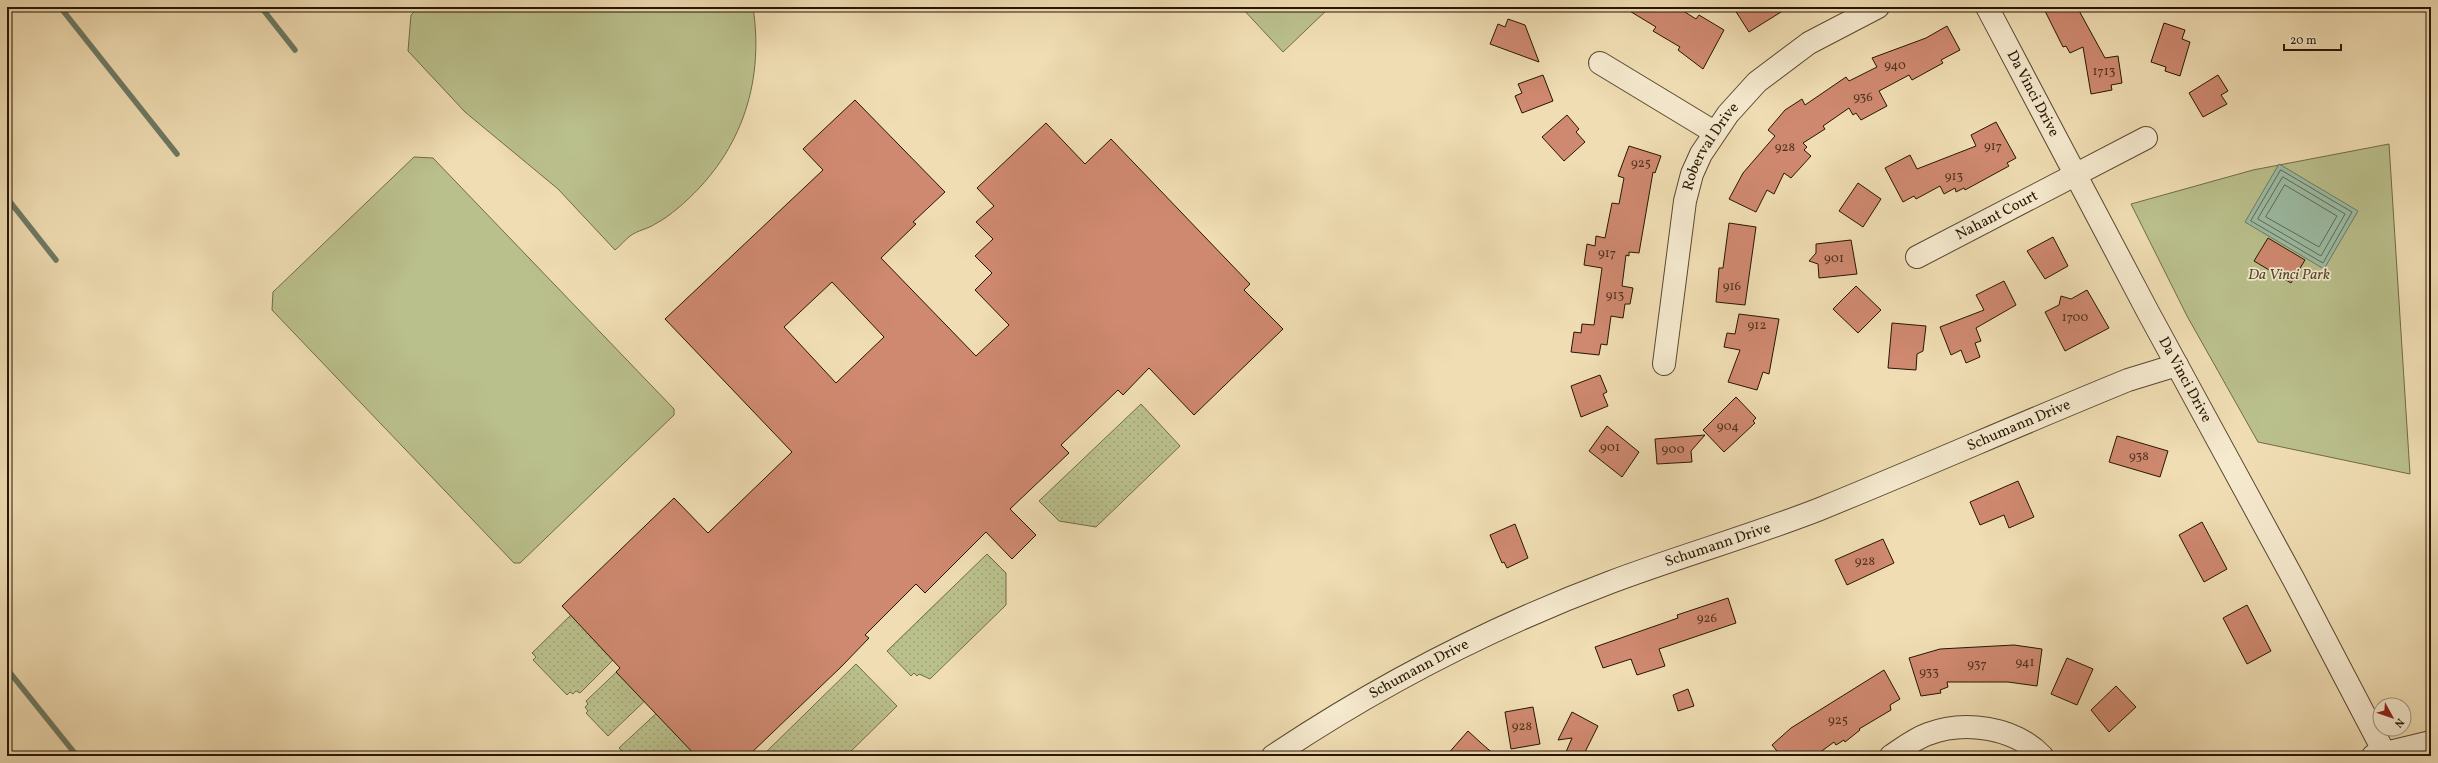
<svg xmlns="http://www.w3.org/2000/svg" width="2438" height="763" viewBox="0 0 2438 763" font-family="Vollkorn,serif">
<defs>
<pattern id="grass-dots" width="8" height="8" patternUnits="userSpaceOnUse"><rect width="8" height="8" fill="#bac08c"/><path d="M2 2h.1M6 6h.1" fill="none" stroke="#a0a477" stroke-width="1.8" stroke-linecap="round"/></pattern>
</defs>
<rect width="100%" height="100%" fill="#f0ddb3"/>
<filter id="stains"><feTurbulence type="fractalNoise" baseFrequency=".005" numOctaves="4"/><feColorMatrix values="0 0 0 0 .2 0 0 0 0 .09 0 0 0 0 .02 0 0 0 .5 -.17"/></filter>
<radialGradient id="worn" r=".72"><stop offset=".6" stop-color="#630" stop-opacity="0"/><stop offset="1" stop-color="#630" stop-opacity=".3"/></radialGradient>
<!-- grass -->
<path fill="url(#grass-dots)" stroke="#706b48" d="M1141,404L1180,446L1096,527L1059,521L1039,501Z
M987,554L1006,573V605L930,679L919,674L917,676L914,673L911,676L887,651Z
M577,609L620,653L580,693L576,691L573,694L570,692L567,695L533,660L536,657L532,653Z
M625,664L653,693L608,736L586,713L588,711L585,707L588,704L586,701Z
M856,664L897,706L846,756H762Z
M661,709L708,756H626L619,748Z"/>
<!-- green -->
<path fill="#bac08c" stroke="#706b48" d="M419,7H753C765,86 739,157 678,208C671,214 663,220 655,224C648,229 638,230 630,236C625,240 620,246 615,250L558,189L465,112L408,51L411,15Z
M1241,7H1330L1283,52Z
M2389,144L2410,474L2258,442L2187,316L2131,204L2253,170Z
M414,157L433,158L674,409V415L520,563H514L272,310L273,292Z"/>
<!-- water -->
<path fill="#9bbda6" stroke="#6d7a65" d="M2279,164L2358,211L2324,269L2245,222Z"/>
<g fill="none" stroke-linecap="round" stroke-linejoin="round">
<!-- shore -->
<path stroke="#616a54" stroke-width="1" d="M2281,170L2352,212L2323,263L2251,221Z
M2283,177L2345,214L2321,256L2258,219Z
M2285,185L2337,216L2319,247L2266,217Z"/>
<!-- stream -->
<path stroke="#6d7a65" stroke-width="5.5" d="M60,7L177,154
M261,7L295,50
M7,198L56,260
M7,669L77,756"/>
</g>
<!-- building -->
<path fill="#cf8970" stroke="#271603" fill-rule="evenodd" d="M1623,7H1677L1696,19L1699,15L1724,30L1703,69L1678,50L1680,47L1653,31L1656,27Z
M1733,7H1789L1749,32Z
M2043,7H2077L2105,58L2118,56L2122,83L2111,85L2112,90L2091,94L2083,47L2070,53L2066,46L2063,47Z
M1508,19L1525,25L1539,62L1490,44L1498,24L1505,27Z
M2164,23L2185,30L2182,39L2190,42L2180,76L2165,71L2166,67L2151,62Z
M1947,26L1960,50L1941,60L1943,63L1912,80L1909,75L1879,91L1887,106L1861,120L1856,113L1853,115L1849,108L1823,126L1825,129L1803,143L1807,147L1804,150L1811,156L1791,178L1784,173L1774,194L1767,190L1756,212L1729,199L1743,173L1775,136L1768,130L1785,110L1802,99L1805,105L1846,77L1849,81L1877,67L1872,58L1926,38Z
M1543,75L1553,101L1522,113L1515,96L1522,93L1518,84Z
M2218,75L2228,91L2221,95L2227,104L2203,117L2189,93Z
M855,100L945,192L913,222L916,224L881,258L976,356L1009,325L975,290L992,273L975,256L993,239L976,222L994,206L977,188L1046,123L1085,164L1111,139L1250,284L1244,290L1283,329L1194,415L1149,368L1123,395L1118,390L1061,445L1069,453L1010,509L1036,535L1012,559L986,532L925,593L916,584L865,635L869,638L841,667L748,756H696L616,672L620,668L562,606L674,498L708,533L792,452L665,319L823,170L803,149ZM832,282L884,337L836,383L784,327Z
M1567,115L1579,129L1576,132L1585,142L1564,161L1542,137Z
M1996,122L2016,158L2007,163L2009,166L1965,190L1964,188L1956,192L1955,188L1944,194L1940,186L1916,199L1914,196L1903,202L1885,168L1910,155L1917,169L1976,146L1971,135Z
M1629,146L1661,156L1655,173L1653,172L1639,253L1629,252V256L1626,255L1622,286L1633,288L1630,304H1625L1623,318L1611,316L1607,345L1601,344L1599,355L1571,352L1574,332L1581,333L1582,324L1594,325L1602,268L1584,265L1587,244L1595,246L1596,236L1605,238L1612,203L1619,204L1624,178L1618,176Z
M1858,183L1881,199L1863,227L1839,211Z
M1729,223L1756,227L1745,305L1716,302L1719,268H1723Z
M2053,237L2068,266L2045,279L2027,251Z
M2268,238L2305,260L2291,283L2254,261Z
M1851,240L1857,274L1819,278L1818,264L1809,261L1816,253V244Z
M2004,281L2016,305L1976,328L1981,341L1975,343L1980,357L1966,363L1961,350L1951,355L1940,327L1984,310L1976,295Z
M1856,286L1881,310L1858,333L1833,309Z
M2087,290L2109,328L2065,351L2045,312L2059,305L2061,296L2071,299Z
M1739,314L1779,319L1769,374L1763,372L1757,390L1728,382L1740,350L1724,347L1727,333L1735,334Z
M1892,323L1926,326L1923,351L1917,354L1916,370L1888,368Z
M1600,375L1607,392L1603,394L1608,406L1581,417L1571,386Z
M1736,397L1756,418L1753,421L1755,423L1724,452L1703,430Z
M1607,426L1639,452L1622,477L1589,451Z
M1705,435L1691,451L1692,462L1657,464L1655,439Z
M2117,436L2168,451L2160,477L2109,462Z
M2018,481L2034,517L2009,528L2004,515L1980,525L1970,502Z
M2202,522L2227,569L2204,582L2179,535Z
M1515,524L1528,558L1507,568L1504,562L1502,563L1490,535Z
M1883,539L1894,563L1847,585L1835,560Z
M1728,598L1736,623L1659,649L1665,666L1637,675L1631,659L1603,668L1595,647L1678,618L1677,615Z
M2247,605L2271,651L2247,664L2223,618Z
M2014,645L2042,649L2037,686L2008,682H1947L1948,687L1940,690L1941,693L1921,696L1909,658L1940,649Z
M2067,658L2093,669L2077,705L2051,694Z
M1884,670L1900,699L1890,705L1891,710L1859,729L1860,730L1845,742L1844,740L1836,745L1834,742L1815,756H1781L1772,745L1791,728Z
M2116,686L2136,707L2109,732L2091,710Z
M1688,689L1694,706L1678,711L1673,695Z
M1533,707L1540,744L1511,749L1505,712Z
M1572,712L1598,726L1583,756H1574L1566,752L1572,738L1558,740Z
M1468,731L1481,743L1496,756H1446Z"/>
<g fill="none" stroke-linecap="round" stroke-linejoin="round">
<defs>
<g id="minor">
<path id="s1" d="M1987,7L2148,312L2295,582L2384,752"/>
<path d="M1600,63L1714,132"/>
<path id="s2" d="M1917,257L2146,138"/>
<path id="s3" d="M1664,364L1685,201L1692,174L1701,154L1728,114L1757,82L1809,43L1878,7"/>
<path id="s4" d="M1273,756C1379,685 1491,627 1611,582C1680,556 1751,536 1820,509C1923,467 2025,422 2128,380L2177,365"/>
<path d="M1891,756C1903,748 1914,739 1928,734C1964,720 2014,727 2042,756"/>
<path d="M2373,756L2431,742"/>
</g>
</defs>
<!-- minor casing -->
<use href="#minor" stroke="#59482f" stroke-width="24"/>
<!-- minor -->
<use href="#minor" stroke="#f5e9ce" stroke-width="22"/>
</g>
<g text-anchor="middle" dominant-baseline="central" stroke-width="3.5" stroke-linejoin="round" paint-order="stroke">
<!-- number labels -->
<g font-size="13" fill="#51331e">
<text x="1895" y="66">940</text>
<text x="2104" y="72">1713</text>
<text x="1863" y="98">936</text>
<text x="1993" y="147">917</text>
<text x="1785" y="148">928</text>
<text x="1641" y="164">925</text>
<text x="1954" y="177">913</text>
<text x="1607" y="254">917</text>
<text x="1834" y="259">901</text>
<text x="1732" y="287">916</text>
<text x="1615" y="296">913</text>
<text x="2075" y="318">1700</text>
<text x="1757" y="326">912</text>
<text x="1728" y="427">904</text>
<text x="1610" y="448">901</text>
<text x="1673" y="450">900</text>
<text x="2139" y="457">938</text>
<text x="1865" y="562">928</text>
<text x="1707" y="619">926</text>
<text x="2025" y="663">941</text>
<text x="1977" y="665">937</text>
<text x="1929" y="673">933</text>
<text x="1838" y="721">925</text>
<text x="1522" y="727">928</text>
</g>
<!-- street labels -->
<g font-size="15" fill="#271603" stroke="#f5e9ce">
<text stroke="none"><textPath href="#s1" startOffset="98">Da Vinci Drive</textPath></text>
<text stroke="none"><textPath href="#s3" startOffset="225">Roberval Drive</textPath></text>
<text stroke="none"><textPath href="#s2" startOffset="90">Nahant Court</textPath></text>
<text stroke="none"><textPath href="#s1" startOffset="422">Da Vinci Drive</textPath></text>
<text stroke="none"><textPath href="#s4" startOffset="818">Schumann Drive</textPath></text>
<text stroke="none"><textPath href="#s4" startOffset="494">Schumann Drive</textPath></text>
<text stroke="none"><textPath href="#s4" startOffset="170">Schumann Drive</textPath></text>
</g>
<!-- park labels -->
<g font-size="15" font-style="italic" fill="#53492c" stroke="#f5e9ce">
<text x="2289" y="275">Da Vinci Park</text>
</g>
</g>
<!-- margin -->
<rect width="2438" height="763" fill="none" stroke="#f0ddb3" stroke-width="24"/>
<rect x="8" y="8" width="2422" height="747" fill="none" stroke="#271603" stroke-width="2"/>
<rect x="12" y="12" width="2414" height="739" fill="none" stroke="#271603"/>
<!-- north arrow -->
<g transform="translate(2392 717) rotate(130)"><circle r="19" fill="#f5e9ce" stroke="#a3957d"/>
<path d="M0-3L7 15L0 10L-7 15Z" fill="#8f2418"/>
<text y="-6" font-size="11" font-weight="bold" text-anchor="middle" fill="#271603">N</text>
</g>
<!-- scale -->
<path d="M2284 44v6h57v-6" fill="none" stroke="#271603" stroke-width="2"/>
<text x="2290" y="44" font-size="12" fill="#271603" stroke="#f5e9ce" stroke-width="3" paint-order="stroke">20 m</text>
<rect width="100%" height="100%" filter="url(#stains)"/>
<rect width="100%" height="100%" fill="url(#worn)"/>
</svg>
